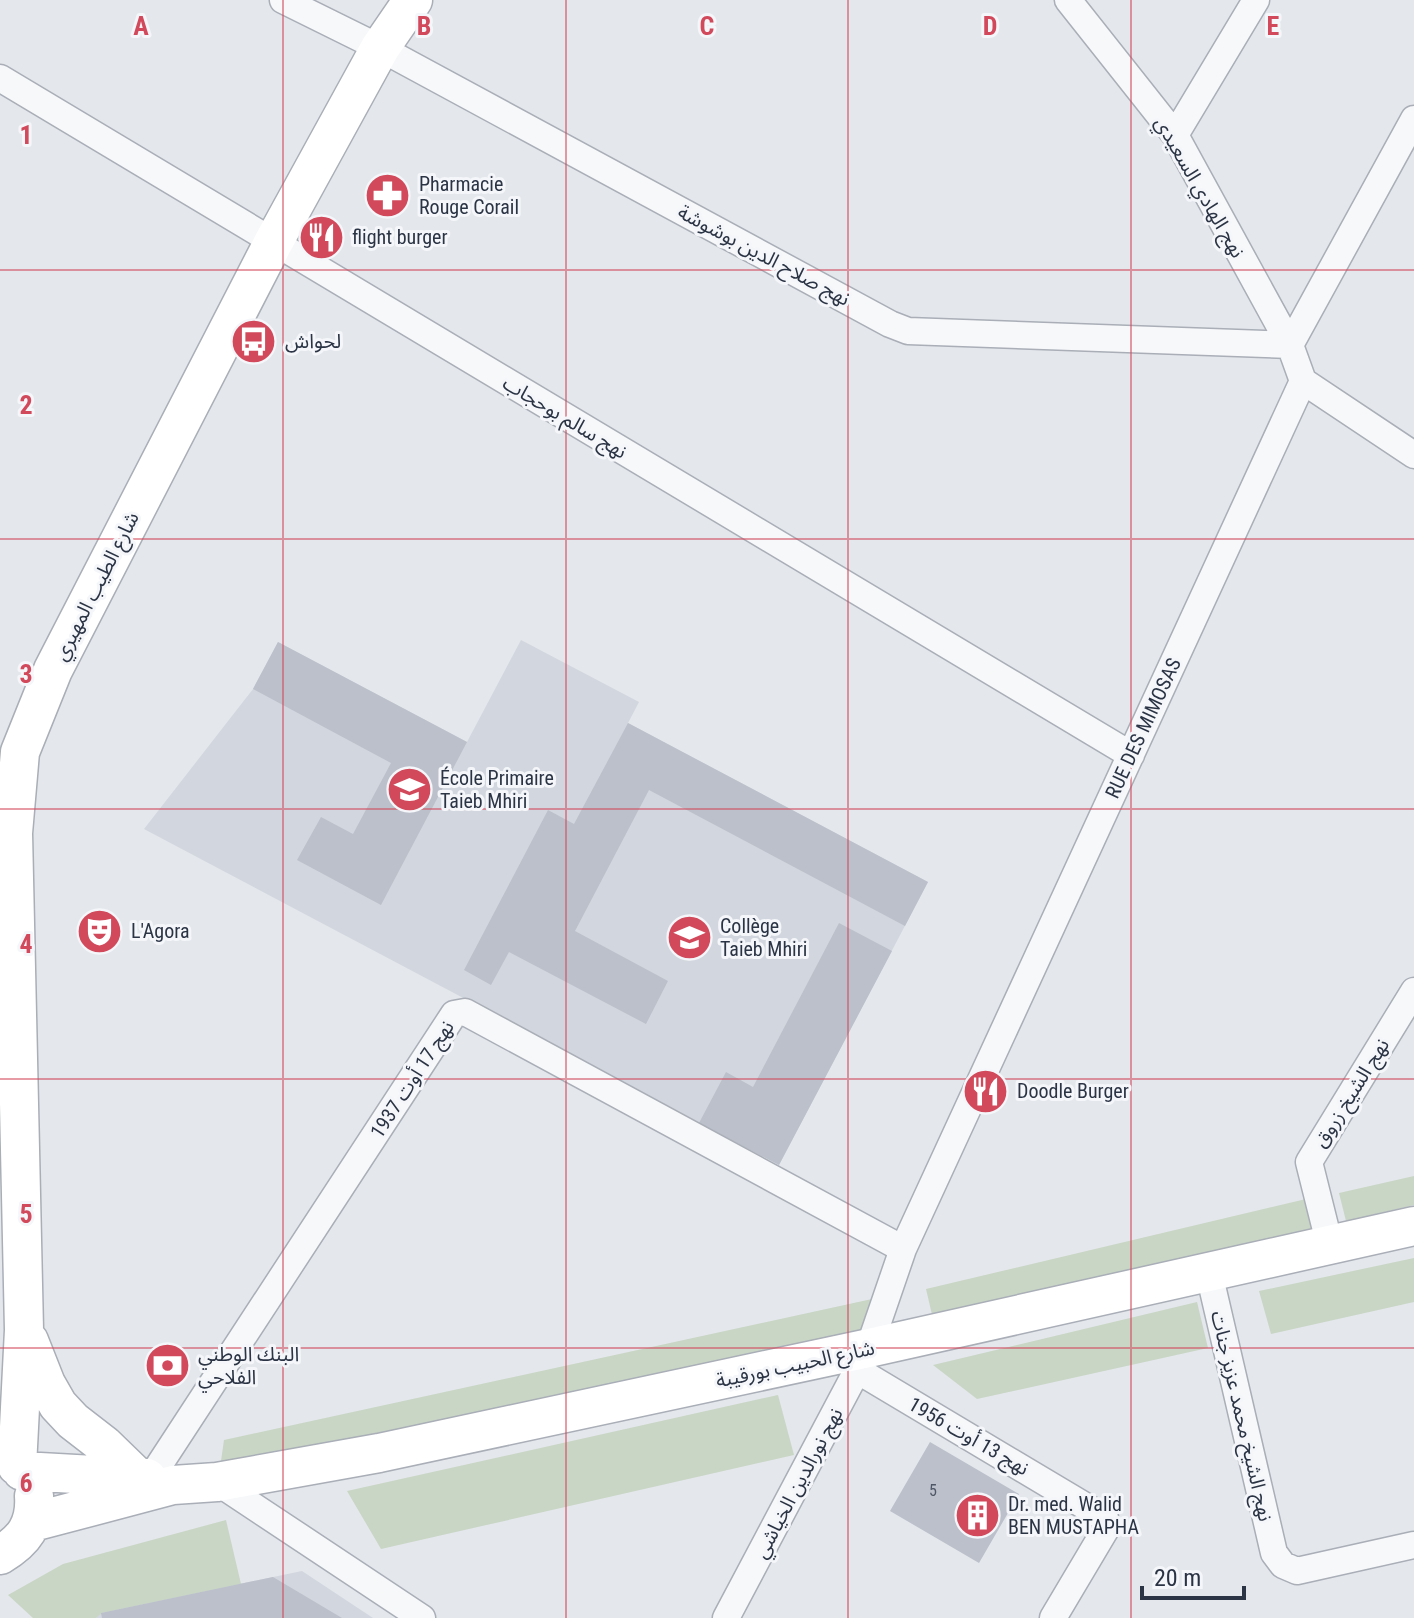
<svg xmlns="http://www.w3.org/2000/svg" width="1414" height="1618" viewBox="0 0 1414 1618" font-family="'Roboto Condensed','Noto Sans Arabic',sans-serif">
<rect width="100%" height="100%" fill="#e4e7ec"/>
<!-- built -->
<path fill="#d2d6de" d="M521,640L639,702L628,723L928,882L779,1165L144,829L253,689L278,642L467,742Z
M302,1571L373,1618H96L101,1613Z"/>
<!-- green -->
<path fill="#c9d6c5" d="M1414,1176V1205L1346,1221L1339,1193Z
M1306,1199L1313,1229L933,1319L926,1289Z
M1414,1258V1302L1271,1334L1259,1291Z
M872,1299L859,1335L219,1475L224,1440Z
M1197,1302L1208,1348L977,1399L933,1365Z
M778,1395L794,1455L381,1549L347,1491Z
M226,1520L241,1584L102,1613L96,1618H33L8,1595L63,1564Z"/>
<!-- building -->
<path fill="#bbc0ca" d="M278,642L467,742L381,905L297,860L321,817L353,834L391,763L253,689Z
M628,723L928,882L905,926L649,790L575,931L668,981L646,1024L509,952L491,985L464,970L548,810L574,824Z
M839,923L892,951L779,1165L699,1123L726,1072L753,1087Z
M930,1442L1019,1494L979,1563L890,1511Z
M273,1577L342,1618H102L101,1613Z"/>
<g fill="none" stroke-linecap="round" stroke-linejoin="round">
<defs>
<path id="minor" d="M283,0L380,48L890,324L908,331L1290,345
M0,78L1131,755
M1175,135L1256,0
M1290,345L1414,119
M1303,381L1414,455
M1330,1246L1309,1162L1414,991
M1209,1273L1274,1553L1283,1565L1297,1571L1414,1545
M857,1370L1105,1518L1107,1527L1053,1618
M217,1482L422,1618
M151,1492L150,1479L454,1014L465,1012L903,1249
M726,1618L869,1348L903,1249L1303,381L1290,345L1175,135L1068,0"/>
<path id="secondary" d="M29,1341L46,1384L58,1405L73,1421L104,1445L137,1477
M17,1466L24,1330L13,833L20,752L53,670L273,243L380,48L413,0
M22,1471L147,1478
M33,1522L173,1485L217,1482L379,1453L869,1348L1414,1226
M0,1555C24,1541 36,1525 34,1496"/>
</defs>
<!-- minor casing -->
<use href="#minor" stroke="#a9aeb7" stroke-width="29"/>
<!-- secondary casing -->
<use href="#secondary" stroke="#a9aeb7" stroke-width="41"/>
<!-- minor -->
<use href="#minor" stroke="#f7f8fa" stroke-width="26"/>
<!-- secondary -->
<use href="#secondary" stroke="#fff" stroke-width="38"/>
</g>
<!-- grid -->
<path fill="none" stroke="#d1495b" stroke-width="2" stroke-opacity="0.55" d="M283,0V1618M566,0V1618M848,0V1618M1131,0V1618M0,270H1414M0,539H1414M0,809H1414M0,1079H1414M0,1348H1414"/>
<!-- icons -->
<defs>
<symbol id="pharmacy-disc" viewBox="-11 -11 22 22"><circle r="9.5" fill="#d1495b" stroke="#f4f6f9"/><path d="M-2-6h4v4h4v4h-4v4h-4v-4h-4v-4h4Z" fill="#fff"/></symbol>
<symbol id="restaurant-disc" viewBox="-11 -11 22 22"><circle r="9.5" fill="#d1495b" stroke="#f4f6f9"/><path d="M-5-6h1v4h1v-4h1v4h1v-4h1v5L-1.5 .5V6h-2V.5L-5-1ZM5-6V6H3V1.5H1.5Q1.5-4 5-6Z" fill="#fff"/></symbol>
<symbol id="bus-disc" viewBox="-11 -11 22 22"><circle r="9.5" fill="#d1495b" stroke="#f4f6f9"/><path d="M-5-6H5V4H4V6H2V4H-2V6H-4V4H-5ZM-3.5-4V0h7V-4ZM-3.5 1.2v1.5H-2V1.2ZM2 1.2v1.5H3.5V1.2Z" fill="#fff"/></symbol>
<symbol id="school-disc" viewBox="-11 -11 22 22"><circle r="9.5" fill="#d1495b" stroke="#f4f6f9"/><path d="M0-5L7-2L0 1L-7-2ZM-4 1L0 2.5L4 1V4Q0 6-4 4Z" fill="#fff"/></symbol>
<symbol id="theatre-disc" viewBox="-11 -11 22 22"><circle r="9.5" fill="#d1495b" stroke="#f4f6f9"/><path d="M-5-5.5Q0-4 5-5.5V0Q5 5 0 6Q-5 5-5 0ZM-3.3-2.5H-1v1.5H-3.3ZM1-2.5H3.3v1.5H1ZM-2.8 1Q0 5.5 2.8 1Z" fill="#fff"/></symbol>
<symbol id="bank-disc" viewBox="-11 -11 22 22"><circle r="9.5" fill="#d1495b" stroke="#f4f6f9"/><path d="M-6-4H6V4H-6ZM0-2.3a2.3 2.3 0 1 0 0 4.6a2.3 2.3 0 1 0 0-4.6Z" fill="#fff"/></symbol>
<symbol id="building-disc" viewBox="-11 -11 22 22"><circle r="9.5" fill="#d1495b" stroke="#f4f6f9"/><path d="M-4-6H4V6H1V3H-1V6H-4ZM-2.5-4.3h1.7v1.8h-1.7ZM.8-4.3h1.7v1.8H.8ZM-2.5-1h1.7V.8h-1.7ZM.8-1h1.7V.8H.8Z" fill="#fff"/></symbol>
</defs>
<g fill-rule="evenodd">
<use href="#pharmacy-disc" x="362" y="170" width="51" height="51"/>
<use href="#restaurant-disc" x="296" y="212" width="51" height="51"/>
<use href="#bus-disc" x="228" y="316" width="51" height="51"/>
<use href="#school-disc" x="384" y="764" width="51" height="51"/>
<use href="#theatre-disc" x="74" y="906" width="51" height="51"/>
<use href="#school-disc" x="664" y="912" width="51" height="51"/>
<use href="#restaurant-disc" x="960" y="1066" width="51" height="51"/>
<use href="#bank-disc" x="142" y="1340" width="51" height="51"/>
<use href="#building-disc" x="952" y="1490" width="51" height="51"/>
</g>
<g text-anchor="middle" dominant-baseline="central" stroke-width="6" stroke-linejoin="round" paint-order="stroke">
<!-- number labels -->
<g font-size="16" fill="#4f5766">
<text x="933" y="1490">5</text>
</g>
<!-- poi labels -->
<g font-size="20" fill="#2b3445" stroke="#f4f6f9" text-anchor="start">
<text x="419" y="184">Pharmacie<tspan x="419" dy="23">Rouge Corail</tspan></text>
<text x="352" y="237">flight burger</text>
<text x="285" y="341">لحواش</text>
<text x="440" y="778">École Primaire<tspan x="440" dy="23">Taieb Mhiri</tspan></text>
<text x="720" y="926">Collège<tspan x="720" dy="23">Taieb Mhiri</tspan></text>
<text x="131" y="931">L'Agora</text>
<text x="1017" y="1091">Doodle Burger</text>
<text x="198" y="1354">البنك الوطني<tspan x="198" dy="23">الفلاحي</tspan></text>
<text x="1008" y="1504">Dr. med. Walid<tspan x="1008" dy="23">BEN MUSTAPHA</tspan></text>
</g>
<!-- street labels -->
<g font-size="20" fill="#2b3445" stroke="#f4f6f9">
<text transform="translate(1200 187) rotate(60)">نهج الهادي السعيدي</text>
<text transform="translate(764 255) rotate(28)">نهج صلاح الدين بوشوشة</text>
<text transform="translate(565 417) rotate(31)">نهج سالم بوحجاب</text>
<text transform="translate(96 586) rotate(-63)">شارع الطيب المهيري</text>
<text transform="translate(1143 728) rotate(-65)">RUE DES MIMOSAS</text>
<text transform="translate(412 1079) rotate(-57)">نهج 17 أوت 1937</text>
<text transform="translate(1351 1093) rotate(-58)">نهج الشيخ زروق</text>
<text transform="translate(795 1364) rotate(-12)">شارع الحبيب بورقيبة</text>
<text transform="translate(1242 1416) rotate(77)">نهج الشيخ محمد عزيز جنات</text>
<text transform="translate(969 1436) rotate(30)">نهج 13 أوت 1956</text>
<text transform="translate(798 1483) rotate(-62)">نهج نورالدين الخياشي</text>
</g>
</g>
<g font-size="26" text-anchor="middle" font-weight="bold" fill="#d1495b" stroke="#f4f6f9" stroke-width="6" stroke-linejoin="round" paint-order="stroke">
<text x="141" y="35">A</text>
<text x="424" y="35">B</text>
<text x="707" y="35">C</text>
<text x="990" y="35">D</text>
<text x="1273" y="35">E</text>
<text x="26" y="144">1</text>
<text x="26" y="414">2</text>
<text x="26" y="683">3</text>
<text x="26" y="953">4</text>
<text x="26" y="1223">5</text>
<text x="26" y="1492">6</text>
</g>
<!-- scale -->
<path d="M1142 1586v12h102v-12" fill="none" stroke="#2b3445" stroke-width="4"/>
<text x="1154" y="1586" font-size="24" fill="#2b3445" stroke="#f4f6f9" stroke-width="6" paint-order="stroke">20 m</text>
</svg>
